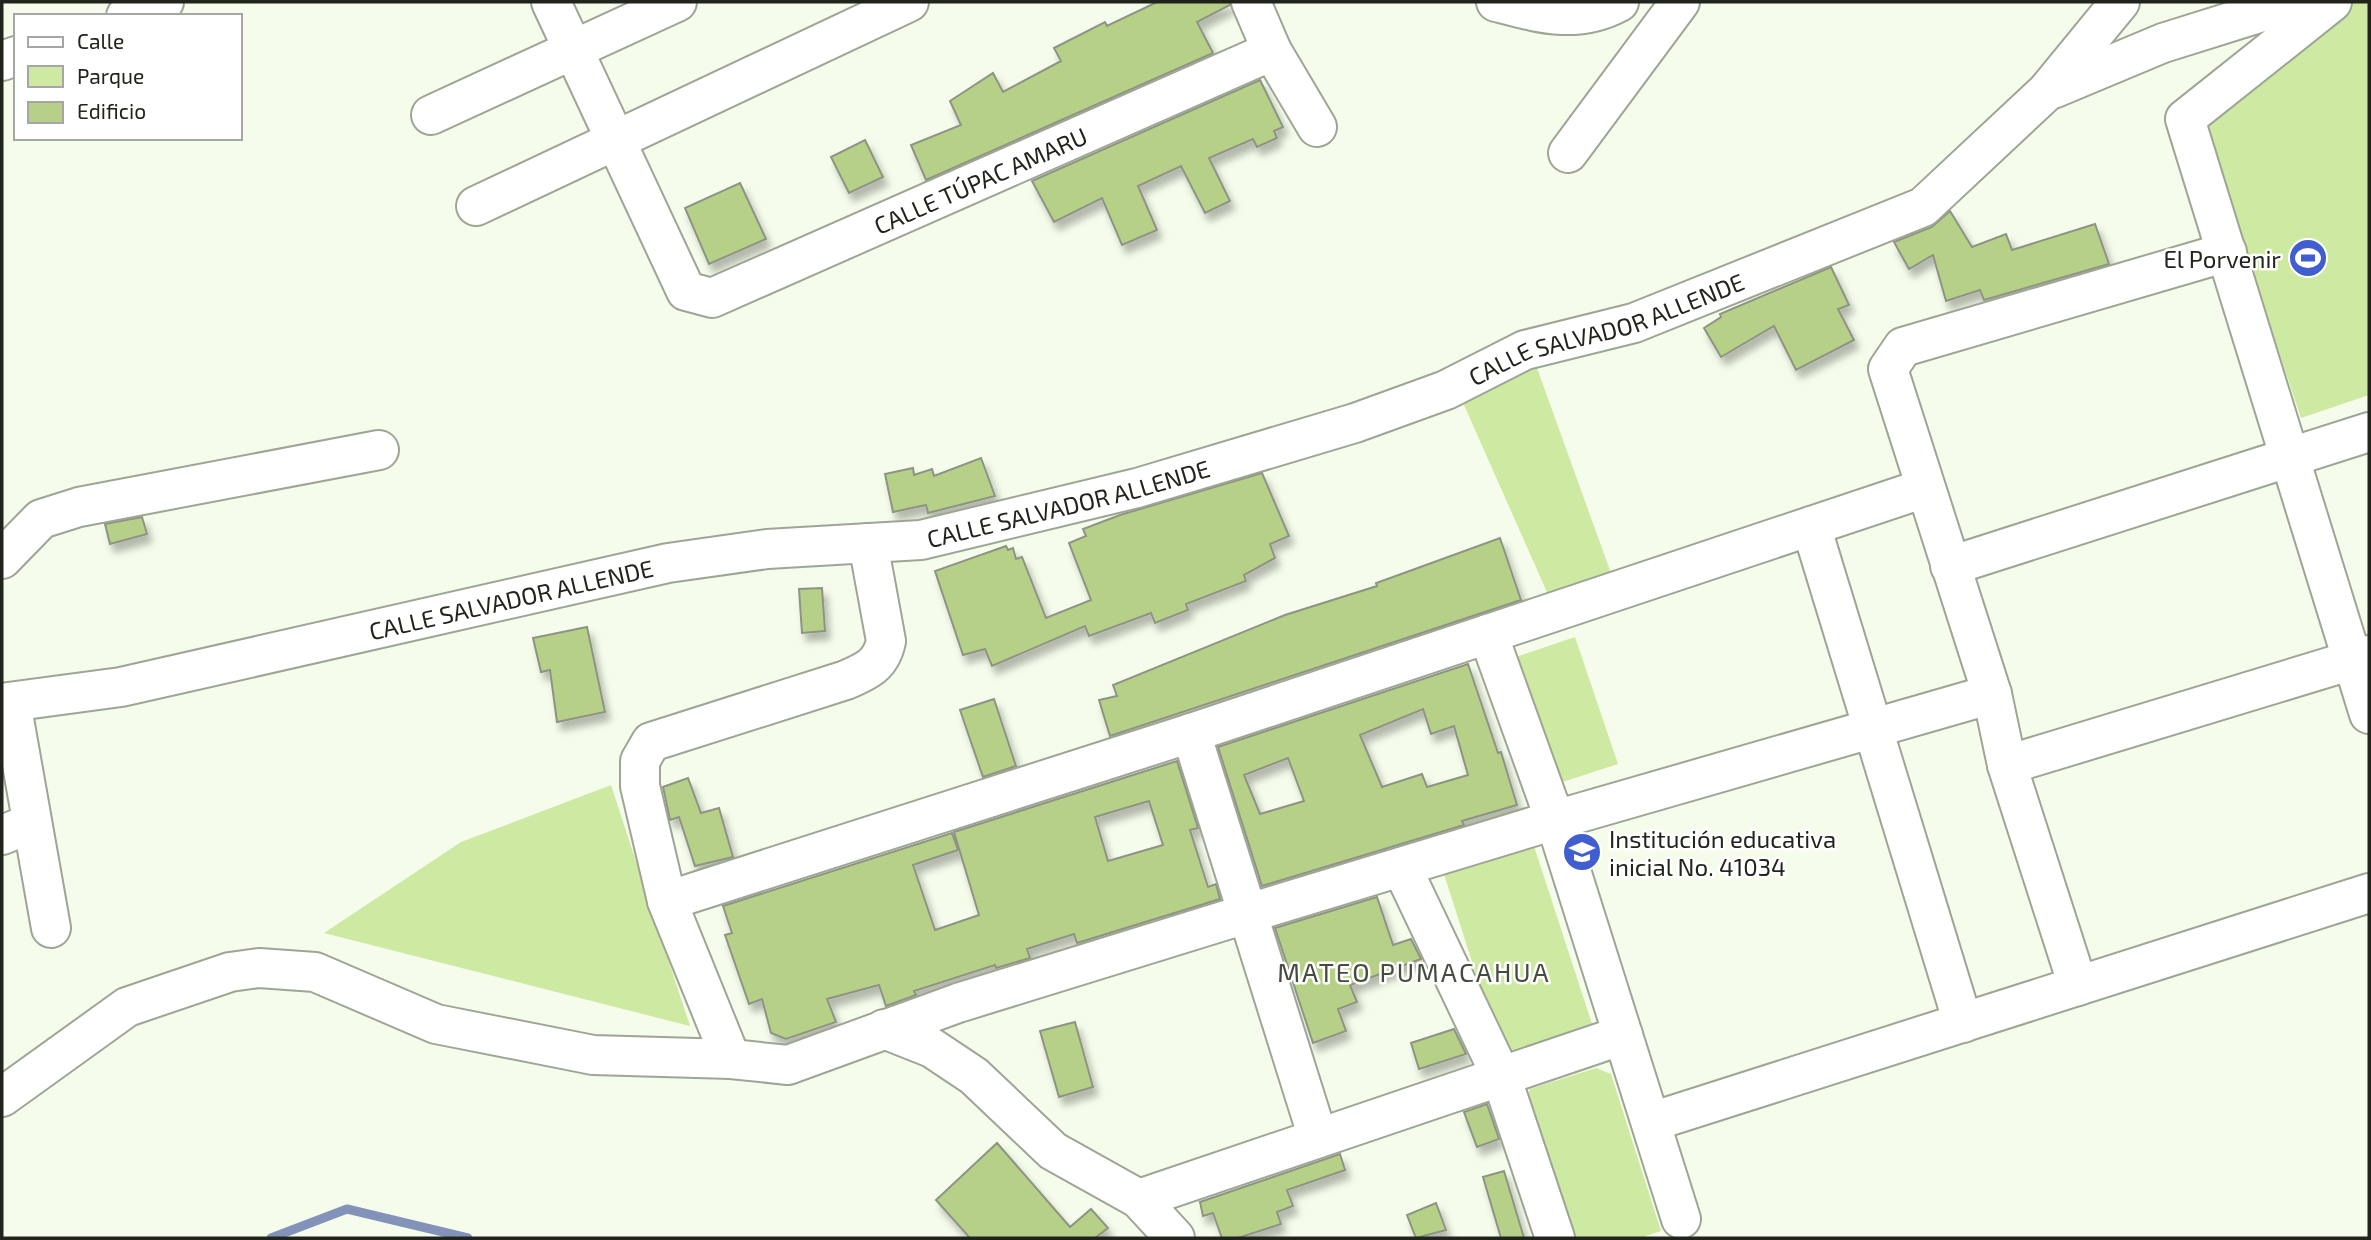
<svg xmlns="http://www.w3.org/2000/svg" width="2371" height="1240" viewBox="0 0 2371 1240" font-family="'Exo 2',sans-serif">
<defs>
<filter id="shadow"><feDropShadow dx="4.5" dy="8" stdDeviation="3.5" flood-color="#0004"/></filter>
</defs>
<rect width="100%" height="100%" fill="#f5fceb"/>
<!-- green -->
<path fill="#ceeaa2" d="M2352,2H2369V395L2301,418L2201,121Z
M1537,368L1612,576L1550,599L1460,396Z
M1575,637L1618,764L1541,789L1498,663Z
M611,785L690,1026L324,933L461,842Z
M1533,843L1594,1030L1503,1059L1443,871Z
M1596,1068L1611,1074L1661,1231L1640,1238H1569L1525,1103L1530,1089Z"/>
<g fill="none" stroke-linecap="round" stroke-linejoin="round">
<!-- stream -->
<path stroke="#8392b8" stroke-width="9" d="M271,1238L347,1209L468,1238"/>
</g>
<!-- building -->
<path fill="#b6d187" stroke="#8e9484" stroke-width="2" fill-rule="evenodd" filter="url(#shadow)" d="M1157,2H1230V5L1197,22L1213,53L926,180L911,145L961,125L950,101L993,73L1003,92L1061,61L1054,48L1105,22L1107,26Z
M1260,80L1283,127L1274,131L1277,138L1257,147L1253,139L1209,158L1230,201L1205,213L1181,166L1138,186L1157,230L1122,245L1102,198L1054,222L1032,181Z
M865,140L883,177L849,193L831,157Z
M740,183L766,239L709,264L685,208Z
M1950,211L1972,247L2006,234L2012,250L2095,224L2109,264L1984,300L1980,290L1946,301L1933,255L1909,269L1894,242L1932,227Z
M1831,267L1849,305L1838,309L1854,340L1796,370L1774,326L1721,357L1704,328L1721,317L1720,314Z
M981,458L995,496L928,513L926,505L893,512L885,474L913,468L914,475L932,469L934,476Z
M1262,473L1289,536L1270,544L1275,558L1244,575L1246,581L1186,604L1188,610L1155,623L1151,613L1089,636L1085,626L992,666L985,649L963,655L935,571L1006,546L1008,550L1013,548L1016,559L1022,557L1046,618L1091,600L1069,543L1086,536L1083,529L1120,515Z
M142,517L147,534L110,544L105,524Z
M1500,538L1521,600L1110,736L1099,700L1117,696L1113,685L1285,615L1377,586L1376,583L1404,573Z
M822,588L825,631L802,633L799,589Z
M587,627L605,712L557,722L550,670L541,672L533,638Z
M1468,664L1498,753L1501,752L1517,805L1462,821L1464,825L1262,886L1218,747ZM1423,709L1431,734L1454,726L1468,775L1427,787L1422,774L1382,787L1360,735ZM1288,758L1304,801L1260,814L1244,775Z
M994,699L1016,766L983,777L960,710Z
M1177,761L1198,828L1190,830L1208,887L1216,884L1220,899L1077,943L1074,934L1027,949L1030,958L996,968L995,965L914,991L916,995L886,1006L879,985L827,999L836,1022L786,1039L771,1033L762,999L749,1004L725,935L732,933L723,906L952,833L958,850L913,865L935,930L979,915L954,832ZM1149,801L1163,845L1108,861L1095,817Z
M688,778L701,813L719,808L733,857L695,866L679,817L670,820L663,787Z
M1377,897L1393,945L1411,939L1421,959L1350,985L1357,1002L1338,1009L1346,1031L1313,1043L1275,928Z
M1075,1022L1093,1087L1059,1097L1040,1031Z
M1454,1029L1466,1054L1419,1069L1411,1043Z
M1487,1104L1499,1139L1477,1147L1464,1112Z
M997,1143L1070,1227L1091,1209L1108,1228L1095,1238H970L936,1200Z
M1340,1154L1345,1170L1287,1190L1293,1206L1277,1212L1281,1224L1238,1238H1222L1213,1213L1203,1216L1200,1202Z
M1504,1171L1524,1238H1501L1483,1177Z
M1436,1203L1446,1230L1416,1238L1407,1215Z"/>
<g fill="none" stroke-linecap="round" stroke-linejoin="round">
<defs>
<g id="minor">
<path id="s1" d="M551,2L686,291L712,298L1272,51"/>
<path d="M1251,2L1272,51L1317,127"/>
<path d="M1496,2C1539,13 1577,25 1619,2"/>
<path d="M2332,2L2185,119L2369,714"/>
<path d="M126,16L164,2"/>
<path d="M2,61L16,56"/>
<path d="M2053,89L2163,43L2294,2"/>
<path d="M431,115L677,2"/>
<path d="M1568,153L1680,2"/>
<path d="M476,206L909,2"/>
<path d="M1811,526L1963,1023"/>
<path d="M2,559L41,519L79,507L379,450"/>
<path d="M1950,566L2369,432"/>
<path d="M1488,634L1555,820L1681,1219"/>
<path d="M11,702L51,928"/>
<path id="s2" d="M2,703L121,687L668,563L767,549L921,540L1137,488L1355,423L1446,390L1525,350L1634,323L1923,207L2047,91L2120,2"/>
<path d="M1191,733L1318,1138"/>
<path d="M2007,765L2369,655"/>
<path d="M2,835L32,823"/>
<path d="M1402,868L1501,1076L1555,1238"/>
<path d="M667,901L1191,733L1925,488"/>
<path d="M2078,986L2007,765L1992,694L1888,369L1903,347L2227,252"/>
<path d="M884,1029L932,1048L974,1076L1053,1151L1139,1199L1175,1238"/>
<path d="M731,1059L667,901L640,786V761L651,742L846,680C867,671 881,665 886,641L868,543"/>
<path d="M2,1097L127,1007L230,972L259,968L315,972L436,1024L593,1055L731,1059L788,1065L958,1003L1249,913L1555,820L1992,694"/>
<path d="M1651,1122L2369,893"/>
<path d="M1139,1199L1623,1035"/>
</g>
</defs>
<!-- minor casing -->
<use href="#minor" stroke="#9ea595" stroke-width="42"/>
<!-- minor -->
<use href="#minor" stroke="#fff" stroke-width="38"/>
</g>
<!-- icons -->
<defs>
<symbol id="stadium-disc" viewBox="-11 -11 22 22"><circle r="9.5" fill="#415ed1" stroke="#fff"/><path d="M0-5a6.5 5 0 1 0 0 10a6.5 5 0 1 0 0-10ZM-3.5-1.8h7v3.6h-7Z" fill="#fff"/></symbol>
<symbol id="school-disc" viewBox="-11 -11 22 22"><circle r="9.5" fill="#415ed1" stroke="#fff"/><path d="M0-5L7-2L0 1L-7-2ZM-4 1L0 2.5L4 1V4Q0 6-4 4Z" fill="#fff"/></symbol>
</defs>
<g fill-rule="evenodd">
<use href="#stadium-disc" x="2286" y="236" width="44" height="44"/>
<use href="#school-disc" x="1560" y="830" width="44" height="44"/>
</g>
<g text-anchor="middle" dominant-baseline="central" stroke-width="5" stroke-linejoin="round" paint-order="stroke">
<!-- street labels -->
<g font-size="24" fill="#21231d" stroke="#fff">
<text stroke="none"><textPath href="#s1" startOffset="639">CALLE TÚPAC AMARU</textPath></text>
<text stroke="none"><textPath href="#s2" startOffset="1654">CALLE SALVADOR ALLENDE</textPath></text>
<text stroke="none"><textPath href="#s2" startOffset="1087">CALLE SALVADOR ALLENDE</textPath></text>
<text stroke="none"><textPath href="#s2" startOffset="520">CALLE SALVADOR ALLENDE</textPath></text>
</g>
<!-- poi labels -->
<g font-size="24" fill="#21231d" stroke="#fff" text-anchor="end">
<text x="2281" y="258">El Porvenir</text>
<text x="1609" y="838" text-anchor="start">Institución educativa<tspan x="1609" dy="28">inicial No. 41034</tspan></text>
</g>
<!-- neighbourhood labels -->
<g font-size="26" letter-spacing="2" fill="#454b3d" stroke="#fff">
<text x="1414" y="971">MATEO PUMACAHUA</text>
</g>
</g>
<!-- border -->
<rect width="2371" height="1240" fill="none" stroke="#21231d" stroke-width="7"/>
<!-- legend -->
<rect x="14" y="14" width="228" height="126" fill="#ffffff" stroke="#a6a7a5" stroke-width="2"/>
<rect x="28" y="37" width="35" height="10" fill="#ffffff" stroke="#a6a7a5" stroke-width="2"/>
<text x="77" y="49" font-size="21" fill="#21231d">Calle</text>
<rect x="28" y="66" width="35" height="21" fill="#ceeaa2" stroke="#a6a7a5" stroke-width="2"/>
<text x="77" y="84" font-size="21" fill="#21231d">Parque</text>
<rect x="28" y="102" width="35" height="21" fill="#b6d187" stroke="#a6a7a5" stroke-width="2"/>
<text x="77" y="119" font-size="21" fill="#21231d">Edificio</text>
</svg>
